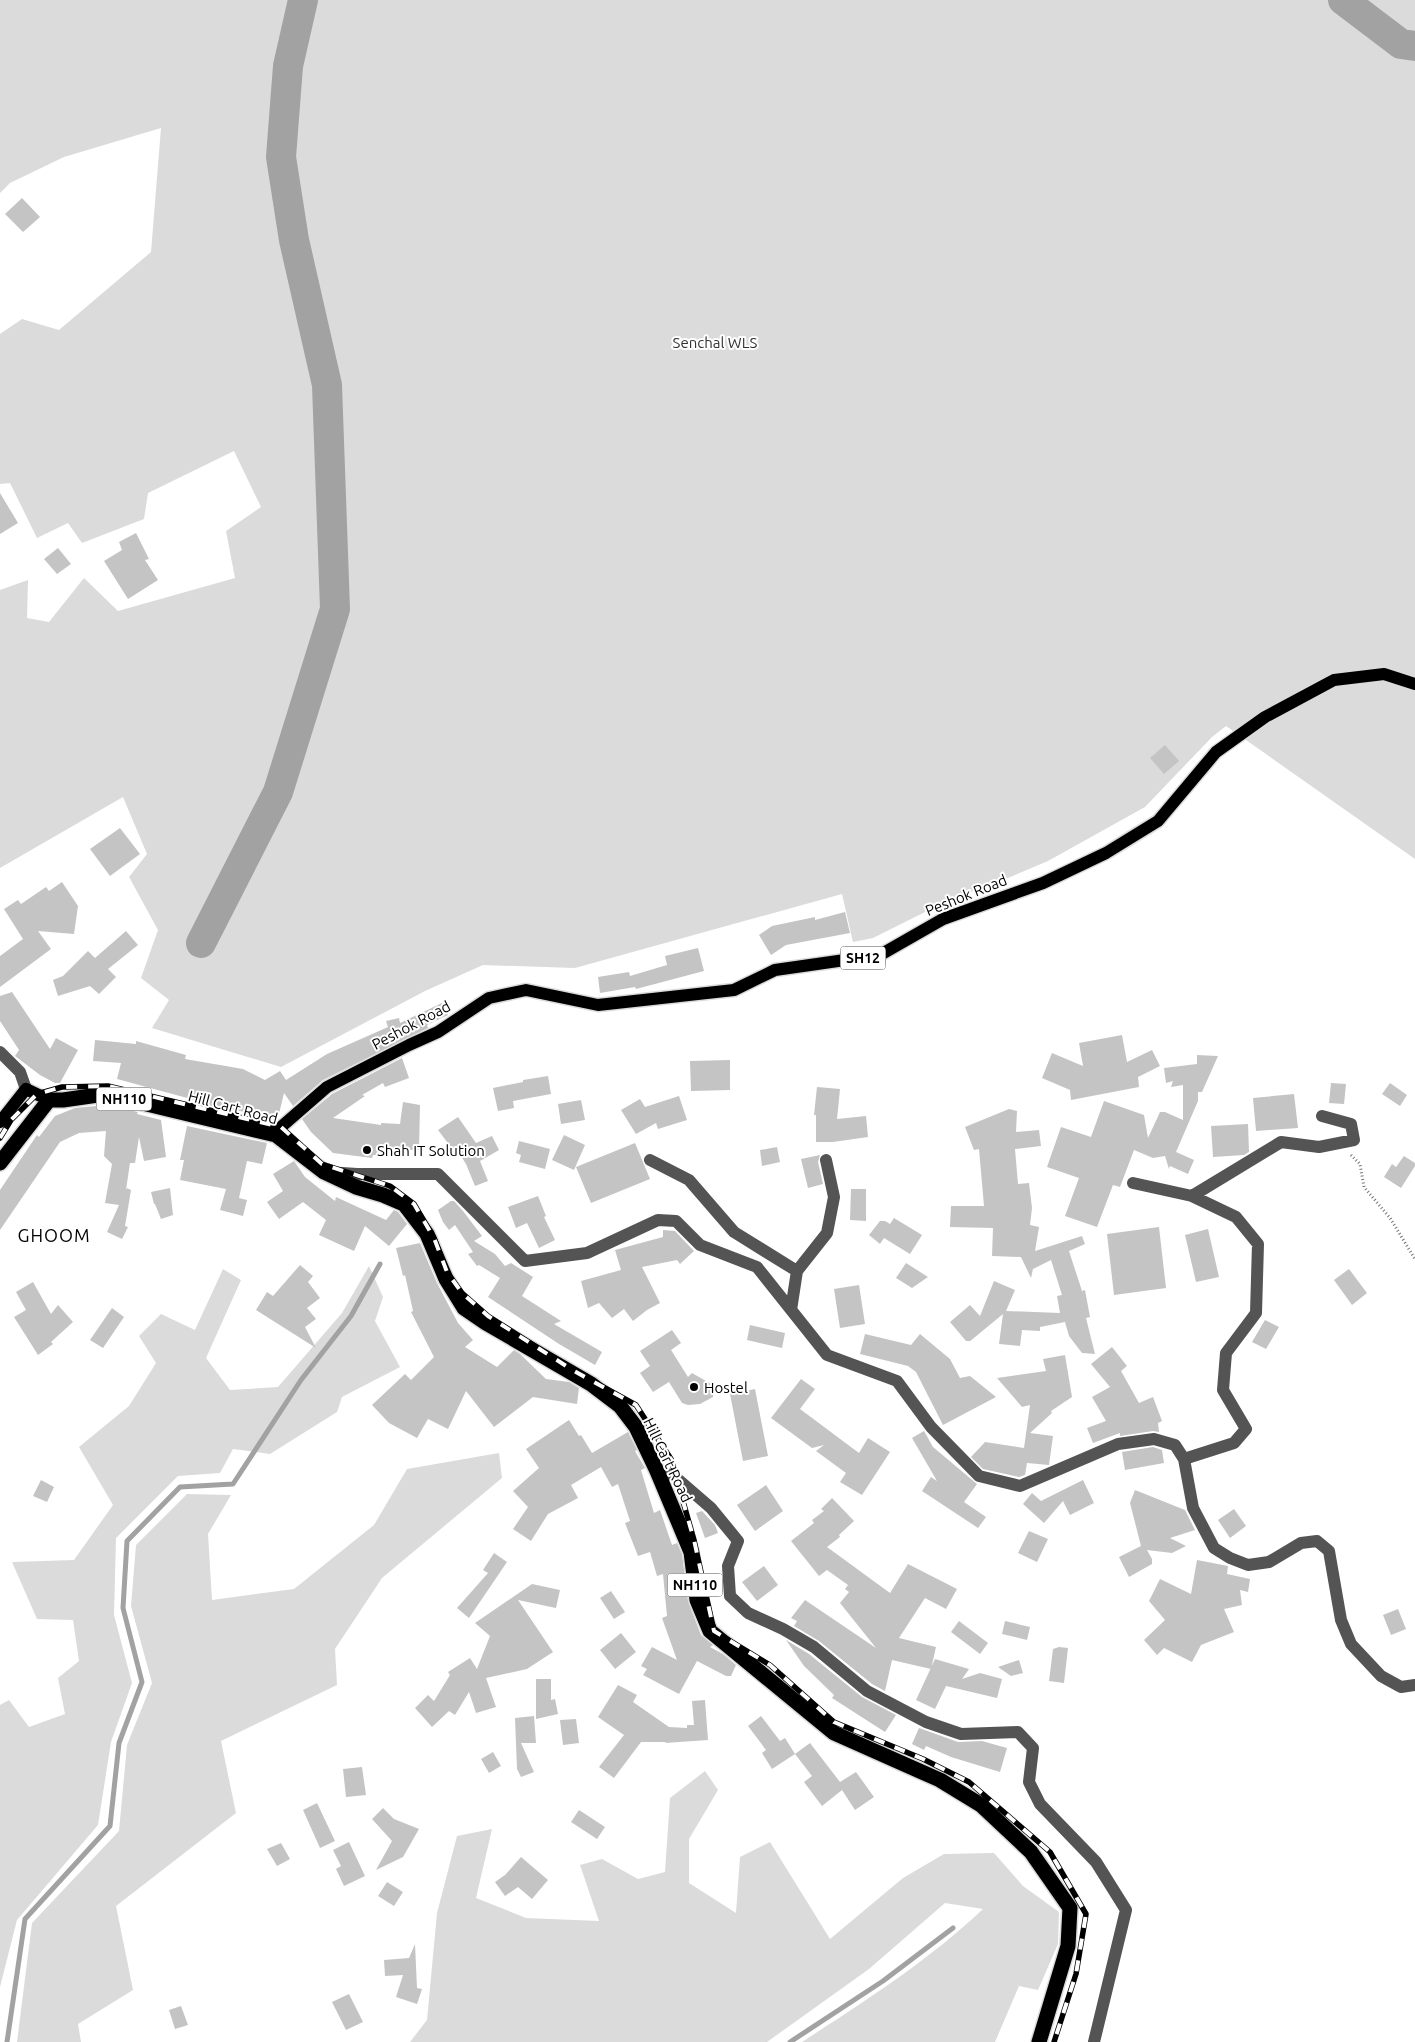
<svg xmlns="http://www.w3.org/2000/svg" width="1415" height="2042" viewBox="0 0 1415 2042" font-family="Ubuntu,sans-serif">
<rect width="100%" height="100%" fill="#fff"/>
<!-- green -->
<path fill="#dbdbdb" d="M0,0H296L281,66L272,160L319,388L324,608L267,790L196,940L197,954L208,948L284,793L341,609L333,383L285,156L298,55L310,0H1415V859L1226,726L1212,737L1145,807L1048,861L996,883L951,899L873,938L853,942L842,894L575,968L483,965L425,991L281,1067L152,1028L169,1000L141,978L158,930L129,877L147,854L123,797L0,868V590L28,580L27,618L49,622L84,578L118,611L235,578L226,531L261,507L234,451L148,493L144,519L82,543L68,523L37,538L10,483L0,484V334L22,319L59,330L151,252L161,128L64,157L10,183L0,193Z
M369,1266L383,1297L375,1321L400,1367L342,1397L337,1412L270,1454L233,1449L220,1473L178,1476L116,1538L114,1615L132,1683L111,1742L98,1825L17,1920L0,1987V1705L9,1700L29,1727L65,1714L58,1678L79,1661L73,1620L37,1619L12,1562L74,1560L113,1505L79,1447L129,1406L156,1363L139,1336L161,1314L195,1330L223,1269L241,1280L206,1358L230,1390L278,1387L342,1313Z
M499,1453L502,1478L382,1578L335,1649L337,1685L221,1741L236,1813L116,1906L133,1990L78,2024L81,2042H17L32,1923L119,1831L127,1745L152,1683L131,1606L136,1545L187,1494L231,1495L208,1534L212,1600L294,1589L374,1525L407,1469Z
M705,1771L718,1790L689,1839V1883L736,1913L740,1857L770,1842L830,1939L903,1878L944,1854L994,1853L1023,1886L1059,1912L1058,1944L1038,1990L1019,1986L995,2042H802C865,2001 928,1961 983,1909L945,1903L869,1969L767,2042H410L427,2020L437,1913L457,1836L492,1829L476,1898L526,1918L599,1921L580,1865L602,1859L638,1879L665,1872L670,1798Z"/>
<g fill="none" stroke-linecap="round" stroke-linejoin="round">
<!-- stream -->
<path stroke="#a2a2a2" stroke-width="5" d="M7,2042L25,1919L110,1826L119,1743L142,1682L123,1608L127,1541L180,1487L233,1484L301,1380L351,1316L380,1264
M790,2042L883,1981L953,1928"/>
<!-- river -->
<path stroke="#a2a2a2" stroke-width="30" d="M1343,0L1401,44L1415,46
M201,943L278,792L335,609L327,385L294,240L281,157L288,66L303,0"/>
</g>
<!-- building -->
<path fill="#c4c4c4" d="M22,198L40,217L23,232L5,214Z
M0,493L18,523L0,534Z
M136,533L149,559L145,560L158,580L128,599L104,561L122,550L119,542Z
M58,548L71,564L57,574L44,559Z
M1165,745L1179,761L1164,774L1150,758Z
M120,828L140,854L110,876L90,849Z
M62,882L78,906L74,934L38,931L51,949L0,987V956L23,939L4,909L18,900L21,904L46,887L49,891Z
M845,912L850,933L786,945L771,955L759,935L772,926L815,917V920Z
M126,931L138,945L108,969L116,977L99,994L90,986L58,996L53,980L63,976L88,951L95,958Z
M698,948L704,971L636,989L635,987L600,993L598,977L629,972L630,976L667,965L665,956Z
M12,992L50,1049L56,1038L78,1050L60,1083H55L40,1075L15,1056L19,1050L0,1021V996Z
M442,1003L448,1015L427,1025L428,1028L323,1080L293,1106L284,1093L278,1118L202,1104V1102L117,1079L121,1063L93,1061L95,1040L136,1044V1041L186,1055L185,1059L243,1069L265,1080L280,1071L286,1080L327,1054L388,1027L386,1021L399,1018L400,1023Z
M1122,1035L1127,1062L1152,1050L1160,1066L1138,1077L1139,1087L1071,1100L1070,1090L1042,1078L1052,1053L1083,1066L1079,1043Z
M1197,1055L1218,1056L1202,1092H1198V1101L1176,1152L1194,1160L1188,1174L1170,1166L1169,1169L1165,1156L1153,1158L1134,1150L1120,1187L1113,1185L1097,1227L1065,1216L1079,1178L1047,1167L1061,1127L1091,1137L1104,1101L1144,1115L1148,1138L1160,1112H1165L1183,1120V1085L1171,1087L1173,1081L1166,1083L1164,1068L1197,1064Z
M402,1058L409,1078L385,1087L383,1083L362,1095L365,1096L333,1118L381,1125V1123L400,1124L403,1102L420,1105L419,1150H402V1156L373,1155L372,1158L333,1153L311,1132L302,1119L332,1094Z
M730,1060V1090L691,1091L690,1061Z
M548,1076L551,1094L513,1101L514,1108L498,1111L493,1088L523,1082V1080Z
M1331,1083L1346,1084L1344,1104L1329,1103Z
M1390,1083L1407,1095L1400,1106L1382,1094Z
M817,1087L840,1089L837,1119L866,1116L868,1137L833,1142H816V1115H814Z
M1294,1094L1298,1128L1256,1131L1253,1098Z
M679,1096L687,1120L658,1129L656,1123L636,1134L621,1110L640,1099L645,1107Z
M581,1100L585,1120L561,1124L558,1104Z
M106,1105L138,1112L137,1114L161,1120L166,1157L144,1161L139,1137L135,1163H130L126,1190L127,1188L131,1190L125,1226L128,1227L122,1239L107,1232L119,1205L105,1203L112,1164L104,1156L106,1131L79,1133L60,1142L0,1230V1190L37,1135L39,1137L55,1116L75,1108Z
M1009,1109L1017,1111L1016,1132L1039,1130L1041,1146L1015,1149L1018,1184L1029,1183L1032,1208L1030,1225L1039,1227L1035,1251L1082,1236L1085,1244L1069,1251L1082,1291L1085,1290L1090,1317L1086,1318L1095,1354L1082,1353L1069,1336L1065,1322L1040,1327V1331L1022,1330L1020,1346L999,1344L1003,1314L969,1342L970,1341H966L950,1322L970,1305L980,1316L994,1281L1015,1290L1006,1311L1060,1313L1057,1296L1062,1295L1051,1260L1033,1269L1031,1278L1021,1257L992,1256L993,1228L950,1227L951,1206H984L979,1149L974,1150L965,1127Z
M458,1117L476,1143L492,1136L499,1150L480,1161L488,1181L475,1186L466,1164L456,1148L453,1150L438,1130Z
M1248,1124L1249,1152L1244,1155L1213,1157L1211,1126Z
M187,1126L267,1143L262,1164L247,1161L239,1198L247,1200L243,1216L220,1210L226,1189L180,1180L184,1160H180Z
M564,1135L585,1145L574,1170L552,1160Z
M519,1141L550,1149L545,1169L519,1162L521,1155L516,1153Z
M635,1143L650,1179L591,1203L576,1167Z
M777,1147L780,1162L762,1166L760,1150Z
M820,1155L818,1162L823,1184L808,1188L801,1159Z
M1404,1156L1415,1163V1166L1401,1188L1384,1177L1392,1164L1396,1167Z
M294,1161L305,1177L335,1201L336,1197L386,1220L394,1210L398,1212L407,1224L389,1246L365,1226L354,1251L319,1235L326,1220L303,1202L279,1219L267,1202L283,1191L273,1174Z
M170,1188L173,1215L161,1219L155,1204H154L151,1192Z
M851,1189H866V1221L850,1220Z
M538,1196L546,1216L544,1217L555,1240L539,1248L527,1223L516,1228L508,1207Z
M451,1201H454L463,1211L482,1236L474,1241L495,1254L505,1266L511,1263L533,1277L522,1296L561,1321L554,1324L602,1352L595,1365L559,1344L488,1297L500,1278L479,1265L477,1266L468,1254L473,1252L455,1225L449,1230L443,1222L438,1210Z
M894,1218L922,1235L910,1254L884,1238L880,1244L869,1235L880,1221H885L890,1224Z
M1159,1227L1166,1288L1114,1295L1107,1234Z
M1208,1229L1219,1277L1196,1282L1185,1235Z
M663,1230L675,1231L694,1251L680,1264L677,1260L642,1267L660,1303L647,1310L633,1321L624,1309L612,1318L599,1303L588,1308L581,1281L621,1270L615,1250L663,1237Z
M420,1243L437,1283L458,1323L473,1340L465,1347L497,1367L514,1350L520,1354L546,1379L569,1382L579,1388L577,1404L533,1397L494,1427L466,1391L448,1429L428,1419L417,1438L389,1423L372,1405L405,1374L411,1380L434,1357L411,1312L413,1311L405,1275L403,1276L396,1248Z
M906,1263L928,1277L912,1288L896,1278Z
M300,1265L313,1276L308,1282L320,1298L307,1308L316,1319L305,1327L316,1348L256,1310L267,1292L273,1296Z
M1349,1269L1367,1293L1352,1305L1334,1280Z
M33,1282L51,1314L58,1305L73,1322L51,1342L53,1344L38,1355L14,1317L26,1310L16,1292Z
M859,1285L865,1324L840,1328L834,1289Z
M112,1308L124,1317L103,1348L90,1340Z
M1265,1320L1279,1327L1266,1349L1252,1342Z
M750,1325L785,1333L782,1348L747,1340Z
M672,1330L681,1343L671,1350L688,1377L692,1373L713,1385V1397L700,1404L688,1405L682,1403L669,1382L653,1392L640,1373L650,1366L640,1351Z
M865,1334L911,1345L920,1334L950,1359L960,1378L970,1376L996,1397L943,1425L916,1372L908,1366L860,1354Z
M1112,1347L1127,1366L1121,1371L1139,1403L1153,1397L1162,1421L1158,1423L1159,1432L1153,1431L1120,1436V1433L1093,1443L1087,1428L1106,1421L1092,1397L1110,1387L1091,1364Z
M1065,1355L1072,1397L1051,1411L1052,1413L1030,1433L1053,1436L1049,1465L1027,1463L1025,1475L1019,1477L983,1469L971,1457L985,1442L1024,1448L1030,1405L1022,1407L997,1378L1046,1371L1043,1359Z
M801,1379L815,1389L800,1409L859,1453L868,1438L890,1452L862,1495L840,1482L846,1473L816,1451L824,1445L812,1448L771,1418Z
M755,1389L768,1456L743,1461L730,1394Z
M569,1420L579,1436L581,1435L592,1453L628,1432L637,1450L635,1451L645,1468L641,1470L654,1513L660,1510L672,1545L677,1543L682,1554L688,1601L701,1635L713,1645L710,1647L723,1654L736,1665L731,1676H726L697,1661L679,1694L643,1675L647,1669L641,1666L652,1647L677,1660L662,1618L667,1616L663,1574L657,1576L650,1552L638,1556L625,1523L630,1521L618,1484L612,1487L601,1467L571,1485L578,1498L548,1514L531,1541L513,1529L528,1507L513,1491L539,1468L526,1449Z
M924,1431L933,1447L977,1484L964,1502L986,1517L978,1528L922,1491L931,1477L937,1481L912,1438Z
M1153,1447L1162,1450L1164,1463L1125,1470L1122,1452Z
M41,1480L54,1487L47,1502L33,1496Z
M1083,1480L1094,1503L1070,1515L1063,1501L1044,1523L1023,1504L1032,1493L1041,1501Z
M766,1485L783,1511L755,1531L737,1505Z
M1135,1490L1185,1510L1195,1530L1170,1538L1186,1546L1172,1553L1147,1550L1152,1559V1564L1129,1577L1119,1557L1141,1546L1130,1503Z
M832,1498L854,1521L839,1535L840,1537L827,1547L890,1593L908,1564L957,1589L946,1609L925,1598L899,1638L936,1647L931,1669L892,1660L885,1691L872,1684L819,1641L794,1626L797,1621L791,1618L805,1600L876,1648L840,1603L849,1592L845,1589L848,1585L827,1570L819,1576L791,1541L814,1523L812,1520L824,1511L821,1509Z
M1234,1509L1246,1526L1230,1538L1218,1520Z
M702,1511L715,1525L718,1533L705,1538L696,1513Z
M1029,1531L1048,1539L1037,1562L1018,1553Z
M494,1553L507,1562L469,1618L457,1608L488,1573L483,1570Z
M1197,1560L1228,1566L1227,1574L1250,1579L1248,1592L1240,1590L1242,1605L1224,1609L1234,1632L1201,1645L1192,1662L1164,1648L1157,1655L1144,1640L1165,1620L1149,1601L1160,1579L1191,1594Z
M764,1566L778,1585L757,1601L742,1582Z
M532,1584L560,1590L556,1608L518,1600L553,1652L527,1669L486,1678L496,1707L476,1713L469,1692L455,1715L449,1711L432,1727L415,1708L428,1695L434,1701L450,1675L448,1672L470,1658L477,1669L490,1636L475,1623Z
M611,1591L625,1612L614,1619L600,1598Z
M1398,1609L1406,1629L1391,1635L1383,1615Z
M959,1621L988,1643L980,1654L951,1632Z
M1005,1621L1030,1627L1027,1640L1002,1634Z
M621,1633L636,1652L615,1669L600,1650Z
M786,1640L809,1654L862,1697L896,1715L885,1732L832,1698L834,1695L804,1666Z
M1059,1647L1068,1648L1064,1683L1049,1681L1053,1649Z
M935,1659L969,1669L962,1679L980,1673L1002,1679L997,1698L946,1686L935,1709L916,1700Z
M1019,1660L1023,1673L1011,1676L998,1667Z
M536,1679H551V1700L555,1699L558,1714L536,1719Z
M618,1685L637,1695L633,1702L669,1727L687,1728V1725H694L692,1701L705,1700L708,1740L665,1743L666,1742H641L614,1778L599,1767L624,1735L598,1717Z
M534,1716L536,1743H521L534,1772L521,1777L517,1769L515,1718Z
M761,1716L780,1741L785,1738L795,1754L772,1769L762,1753L766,1750L748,1726Z
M576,1719L579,1743L563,1745L560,1720Z
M919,1728L958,1742L982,1741L1007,1748L1000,1772L951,1757L926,1746L924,1750L912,1744Z
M810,1743L840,1782L856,1772L874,1797L855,1810L842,1790L822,1806L804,1782L812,1776L795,1754Z
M493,1752L501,1766L489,1773L481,1759Z
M362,1767L366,1795L346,1797L343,1769Z
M317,1803L335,1841L320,1848L303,1810Z
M383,1808L394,1819L419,1829L403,1857L376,1870L392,1841L372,1819Z
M579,1810L605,1827L597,1839L571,1822Z
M349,1842L365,1876L344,1886L336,1869L341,1866L333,1850Z
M281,1843L290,1859L277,1866L267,1849Z
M521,1857L548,1880L532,1899L518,1887L505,1896L495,1882L505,1875Z
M387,1882L403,1892L394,1906L378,1896Z
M415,1944L417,1988L422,1989L417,2004L396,1997L403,1975L385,1976L384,1960L409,1958Z
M349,1994L363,2022L346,2030L332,2002Z
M181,2006L188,2025L175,2029L169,2010Z"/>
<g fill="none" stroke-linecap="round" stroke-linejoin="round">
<defs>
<path id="major" d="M0,1122L26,1089L49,1100
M276,1135L281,1127L327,1087L409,1045L438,1032L489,998L526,990L598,1005L734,990L775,970L880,955L943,919L1043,883L1106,853L1158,821L1216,752L1265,717L1334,680L1384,674L1415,684"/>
<path id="highway" d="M0,1163L49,1100H63L105,1094L276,1135L324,1172L356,1187L383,1195L404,1204L427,1234L446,1279L464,1308L486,1323L591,1384L620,1406L636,1427L657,1471L691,1552L697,1600L710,1631L834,1733L940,1780L981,1805L1031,1852L1070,1908L1068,1946L1039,2042"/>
</defs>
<!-- major casing -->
<use href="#major" stroke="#dbdbdb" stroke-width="15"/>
<!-- highway casing -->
<use href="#highway" stroke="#dbdbdb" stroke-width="18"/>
<!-- path -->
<path stroke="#767676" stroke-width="3" stroke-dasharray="1 2.5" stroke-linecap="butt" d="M1351,1155L1360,1164L1364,1187L1390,1218L1415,1259"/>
<!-- minor -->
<path stroke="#545454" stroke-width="12" d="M0,1052L20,1072L26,1089
M650,1160L689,1180L734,1232L797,1271L791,1310
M327,1172L357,1174H438L525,1261L587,1253L658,1220L676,1221L700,1245L757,1267L827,1355L897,1381L931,1427L979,1476L1020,1486L1118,1444L1154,1439L1175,1445L1184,1459L1193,1508L1214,1548L1230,1558L1248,1565L1269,1562L1301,1543L1317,1541L1329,1551L1341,1620L1351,1644L1381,1676L1401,1687L1415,1685
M1133,1183L1192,1196
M797,1271L827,1233L834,1197L826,1160
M1184,1459L1234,1443L1246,1429L1223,1390L1226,1353L1256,1313L1258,1244L1236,1217L1192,1196L1281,1142L1319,1147L1354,1140L1351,1124L1322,1116
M657,1471L674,1476L711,1508L738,1541L728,1566L730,1596L748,1613L783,1629L814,1647L867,1691L926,1722L961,1734L1018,1732L1033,1748L1029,1782L1040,1804L1096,1862L1126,1910L1094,2042"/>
<!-- major -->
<use href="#major" stroke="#000" stroke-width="12"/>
<!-- highway -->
<use href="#highway" stroke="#000" stroke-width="15"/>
<defs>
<path id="rail" d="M0,1138L11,1120L37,1094L62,1087L108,1086L281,1127L322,1164L390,1186L414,1204L434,1238L447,1272L462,1293L488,1316L574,1371L636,1405L671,1459L694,1540L714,1631L770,1665L834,1722L923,1759L969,1782L1050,1852L1086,1914L1076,1974L1054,2042"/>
</defs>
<!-- rail casing -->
<use href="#rail" stroke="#000" stroke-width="5.5"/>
<!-- rail -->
<use href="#rail" stroke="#fff" stroke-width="4" stroke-dasharray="11" stroke-linecap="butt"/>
</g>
<!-- markers -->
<g fill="#000" stroke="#fff" stroke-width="2">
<circle cx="367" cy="1150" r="5"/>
<circle cx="694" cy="1387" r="5"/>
</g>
<g text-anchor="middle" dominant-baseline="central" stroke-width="4" stroke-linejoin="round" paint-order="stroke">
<!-- shield labels -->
<g fill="#fff" stroke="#4c4c4c" stroke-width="1">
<rect x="840.5" y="946.5" width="45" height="23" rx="4"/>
<rect x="96.5" y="1087.5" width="55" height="23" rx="4"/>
<rect x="667.5" y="1573.5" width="55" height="23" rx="4"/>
</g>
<g font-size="14" font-weight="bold" fill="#000">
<text x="863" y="958">SH12</text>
<text x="124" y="1099">NH110</text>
<text x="695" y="1585">NH110</text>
</g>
<!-- park labels -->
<g font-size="15" fill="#323232" stroke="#fff">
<text x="715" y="342">Senchal WLS</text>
</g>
<!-- street labels -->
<g font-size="15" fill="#000" stroke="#fff">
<text transform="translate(966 895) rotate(-22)">Peshok Road</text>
<text transform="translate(411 1025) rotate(-28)">Peshok Road</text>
<text transform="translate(233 1107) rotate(15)">Hill Cart Road</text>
<text transform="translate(668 1460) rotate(64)">Hill Cart Road</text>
</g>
<!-- poi labels -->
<g font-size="15" fill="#000" stroke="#fff" text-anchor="start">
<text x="377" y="1150">Shah IT Solution</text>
<text x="704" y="1387">Hostel</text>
</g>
<!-- quarter labels -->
<g font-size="18" letter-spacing="1" fill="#000" stroke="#fff">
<text x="54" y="1235">GHOOM</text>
</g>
</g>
</svg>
